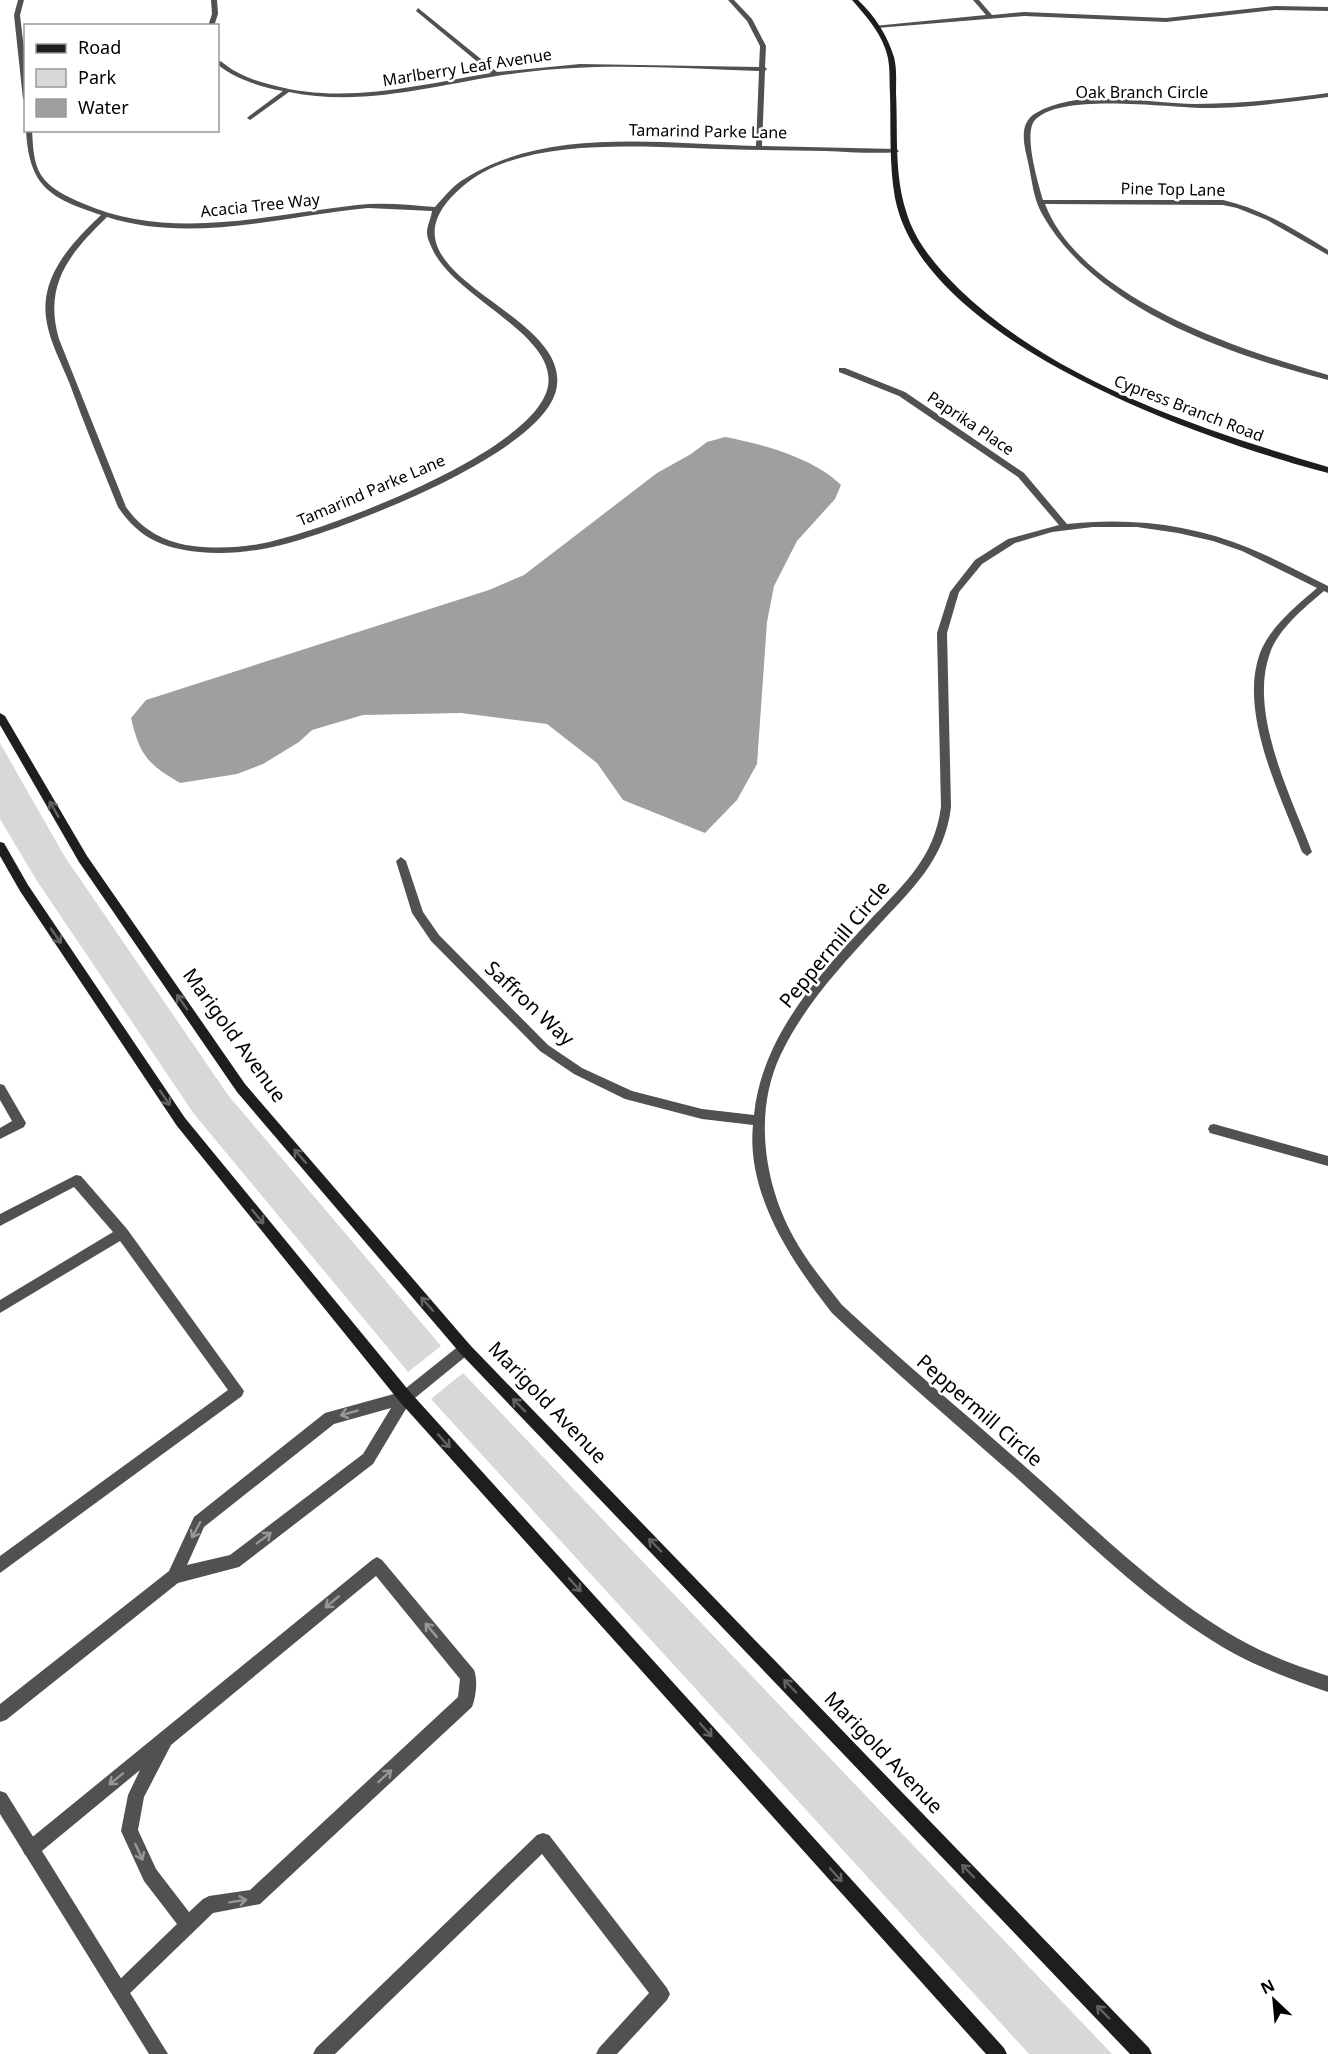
<svg xmlns="http://www.w3.org/2000/svg" width="1328" height="2054" viewBox="0 0 1328 2054" font-family="'Noto Sans',sans-serif">
<rect width="100%" height="100%" fill="#fff"/>
<!-- green -->
<path fill="#d8d8d8" d="M0,743L65,857L228,1095L441,1346L408,1372L194,1114L37,881L0,819Z
M463,1373L1112,2054H1029L431,1399Z"/>
<!-- water -->
<path fill="#9f9f9f" d="M725,437C762,444 814,458 841,485L835,499L797,541L774,586L767,622L757,764L737,800L705,833L623,800L597,763L547,724L461,713L363,715L312,730L299,742L263,764L237,774L180,783C148,764 140,756 131,718L146,700L489,590L524,575L657,473L691,454L707,442Z"/>
<g fill="none" stroke-linecap="round" stroke-linejoin="round">
<!-- lane -->
<path fill="#515151" fill-rule="evenodd" d="M0,1084L4,1085L26,1123L24,1127L0,1139V1128L12,1121L0,1100Z
M76,1175L81,1176L127,1229L244,1391L242,1396L0,1573V1556L228,1390L120,1241L0,1313V1300L113,1232L74,1187L0,1226V1214Z
M377,1557L382,1560L474,1670C478,1680 476,1697 472,1707L260,1904L213,1913L126,1997L120,2000L114,1997L111,1991L114,1985L177,1924L144,1881L121,1831L128,1795L140,1770L37,1855L31,1858L25,1855L22,1849L25,1843L372,1560ZM376,1576L460,1679L458,1697L250,1890L209,1896L203,1899L189,1912L156,1869L138,1830L144,1797L171,1745Z
M543,1833L549,1835L667,1988L670,1994L667,2000L617,2054H596L599,2048L649,1993L542,1854L335,2054H313L316,2048L537,1835Z"/>
<!-- street -->
<path fill="#515151" fill-rule="evenodd" d="M18,0H24L20,15L26,66V101L23,99L14,15Z
M211,0H217L218,14L214,26H208L212,14Z
M728,0H734L752,19L766,46L765,67L767,69L765,71L762,146L896,149L899,151L898,152C874,154 849,152 825,151C781,150 736,150 692,148C623,146 517,139 462,187C359,276 582,310 555,394C534,456 351,526 289,543C260,551 229,555 199,552C162,548 139,538 118,507C101,465 84,424 69,382C58,355 42,328 46,298C51,264 77,238 101,215C50,198 29,187 26,130H32C33,145 33,162 41,175C50,189 68,197 82,203C170,242 267,215 357,205C383,202 409,205 435,207C443,198 451,188 461,181C543,126 662,144 756,146L759,71C679,68 598,62 518,73C442,83 367,108 289,92L250,120L247,118L248,117L283,91C260,87 236,79 218,65V60C223,62 228,67 233,70C245,77 258,82 272,85C345,105 418,85 491,73L416,11L418,8L497,72L580,64L759,67L760,46L747,21ZM368,208L432,211C431,218 427,226 427,233C427,237 429,242 431,246C450,296 557,333 548,386C537,449 342,523 284,538C258,546 230,549 203,547C171,545 145,534 126,507L59,339C43,284 70,253 107,217C191,244 283,216 368,208Z
M973,0H979L992,15L1024,12L1166,18L1275,6L1328,7V11L1275,10L1166,22L1024,16L877,28L874,26L986,15Z
M1328,93V97C1290,102 1252,107 1214,108C1175,109 1061,91 1035,120C1023,133 1038,183 1043,200H1223C1262,209 1294,229 1328,250V255L1267,220L1237,208L1223,205L1045,204C1081,298 1239,350 1328,375V380C1227,354 1096,309 1042,214C1033,198 1032,179 1028,162C1024,145 1018,123 1036,113C1081,87 1148,104 1197,104C1241,104 1285,99 1328,93Z
M839,368H845L905,392L1024,473L1067,524C1128,517 1192,524 1249,548C1276,559 1302,573 1328,586V593L1324,591C1304,608 1279,628 1270,653C1248,713 1291,796 1312,852L1307,856L1302,852C1281,796 1238,713 1260,653C1270,627 1296,606 1317,588L1242,551L1213,541L1178,533L1137,527H1093L1052,532L1015,543L982,564L959,592L947,633L951,807C945,860 911,890 876,928C840,967 804,1006 781,1054C753,1112 764,1184 794,1238C807,1262 825,1283 842,1305C903,1362 967,1415 1030,1471C1099,1532 1166,1600 1248,1644C1273,1657 1300,1667 1328,1676V1692C1296,1681 1265,1670 1235,1654C1154,1609 1088,1542 1019,1480C957,1425 893,1371 832,1313C792,1262 746,1194 753,1125L702,1119L625,1099L574,1074L540,1051L431,941L412,913L396,861L401,857L406,861L423,912L439,935L548,1045L582,1068L632,1091L702,1109L754,1115C762,1037 817,977 869,921C903,885 934,859 941,807L937,633L950,592L975,560L1008,539L1059,525L1018,477L899,396L839,372Z
M1214,1124L1328,1156V1166L1210,1133L1208,1129L1210,1125Z
M465,1343L470,1345L472,1349L470,1353L410,1402L373,1464L239,1567L178,1583L6,1720L0,1722V1704L169,1571L194,1517L325,1413L401,1392L460,1345ZM391,1408L363,1454L230,1555L187,1565L204,1527L334,1424Z
M0,1791L6,1793L168,2054H149L0,1814Z"/>
<!-- secondary -->
<path fill="#1e1e1e" fill-rule="evenodd" d="M852,0H858C875,16 887,35 894,57C897,69 896,81 896,93C898,132 894,173 906,211C915,242 936,266 959,289C1055,382 1202,430 1328,467V473C1203,440 923,342 895,198C889,164 891,128 890,93C889,78 891,63 885,48C878,29 865,15 852,0Z
M0,713L5,716L87,856L245,1084L470,1345L1149,2048L1152,2054H1130L460,1353L237,1092L79,862L0,725Z
M0,842L4,843L28,885L185,1118L410,1392L1004,2048L1007,2054H986L400,1402L177,1126L20,891L0,856Z"/>
</g>
<!-- one-way arrows -->
<defs><path id="oneway-shaft" d="M-6 0H5M1.5-3L5.5 0L1.5 3" fill="none" stroke-width="1.6" stroke-linecap="round" stroke-linejoin="round" transform="scale(1.5)"/></defs>
<g stroke="#626262">
<use href="#oneway-shaft" transform="translate(54 809) rotate(-120)"/>
<use href="#oneway-shaft" transform="translate(56 936) rotate(56)"/>
<use href="#oneway-shaft" transform="translate(182 1002) rotate(-125)"/>
<use href="#oneway-shaft" transform="translate(165 1098) rotate(56)"/>
<use href="#oneway-shaft" transform="translate(300 1156) rotate(-131)"/>
<use href="#oneway-shaft" transform="translate(258 1217) rotate(51)"/>
<use href="#oneway-shaft" transform="translate(427 1304) rotate(-131)"/>
<use href="#oneway-shaft" transform="translate(519 1405) rotate(-134)"/>
<use href="#oneway-shaft" transform="translate(444 1441) rotate(48)"/>
<use href="#oneway-shaft" transform="translate(655 1545) rotate(-134)"/>
<use href="#oneway-shaft" transform="translate(575 1585) rotate(48)"/>
<use href="#oneway-shaft" transform="translate(790 1686) rotate(-134)"/>
<use href="#oneway-shaft" transform="translate(706 1730) rotate(48)"/>
<use href="#oneway-shaft" transform="translate(968 1871) rotate(-134)"/>
<use href="#oneway-shaft" transform="translate(836 1875) rotate(48)"/>
<use href="#oneway-shaft" transform="translate(1103 2012) rotate(-134)"/>
</g>
<g stroke="#979797">
<use href="#oneway-shaft" transform="translate(349 1413) rotate(164)"/>
<use href="#oneway-shaft" transform="translate(196 1530) rotate(118)"/>
<use href="#oneway-shaft" transform="translate(264 1538) rotate(-37)"/>
<use href="#oneway-shaft" transform="translate(332 1602) rotate(140)"/>
<use href="#oneway-shaft" transform="translate(431 1630) rotate(-130)"/>
<use href="#oneway-shaft" transform="translate(385 1776) rotate(-43)"/>
<use href="#oneway-shaft" transform="translate(116 1779) rotate(141)"/>
<use href="#oneway-shaft" transform="translate(139 1852) rotate(65)"/>
<use href="#oneway-shaft" transform="translate(238 1901) rotate(-9)"/>
</g>
<g text-anchor="middle" dominant-baseline="central" stroke-width="5" stroke-linejoin="round" paint-order="stroke">
<!-- far-street labels -->
<g font-size="16" fill="#000" stroke="#fff">
<text transform="translate(467 67) rotate(-9)">Marlberry Leaf Avenue</text>
<text x="1142" y="92">Oak Branch Circle</text>
<text transform="translate(708 131) rotate(1)">Tamarind Parke Lane</text>
<text transform="translate(1173 189) rotate(1)">Pine Top Lane</text>
<text transform="translate(260 205) rotate(-6)">Acacia Tree Way</text>
<text transform="translate(1189 408) rotate(21)">Cypress Branch Road</text>
<text transform="translate(971 423) rotate(34)">Paprika Place</text>
<text transform="translate(371 490) rotate(-23)">Tamarind Parke Lane</text>
</g>
<!-- street labels -->
<g font-size="20" fill="#000" stroke="#fff">
<text transform="translate(834 944) rotate(-50)">Peppermill Circle</text>
<text transform="translate(530 1003) rotate(43)">Saffron Way</text>
<text transform="translate(235 1035) rotate(54)">Marigold Avenue</text>
<text transform="translate(548 1402) rotate(46)">Marigold Avenue</text>
<text transform="translate(980 1410) rotate(41)">Peppermill Circle</text>
<text transform="translate(884 1752) rotate(46)">Marigold Avenue</text>
</g>
</g>
<!-- legend -->
<rect x="24" y="24" width="195" height="108" fill="#ffffff" stroke="#999999" stroke-width="1.5"/>
<rect x="36" y="44" width="30" height="9" fill="#1e1e1e" stroke="#999999" stroke-width="1.5"/>
<text x="78" y="54" font-size="18" fill="#000000">Road</text>
<rect x="36" y="69" width="30" height="18" fill="#d8d8d8" stroke="#999999" stroke-width="1.5"/>
<text x="78" y="84" font-size="18" fill="#000000">Park</text>
<rect x="36" y="99" width="30" height="18" fill="#9f9f9f" stroke="#999999" stroke-width="1.5"/>
<text x="78" y="114" font-size="18" fill="#000000">Water</text>
<!-- north arrow -->
<g transform="translate(1274 2000) rotate(334)" stroke="#ffffff" stroke-width="4.5" paint-order="stroke">
<path d="M0-4.5L10 22L0 15L-10 22Z" fill="#000000"/>
<text y="-9" font-size="16" font-weight="bold" text-anchor="middle" fill="#000000">N</text>
</g>
</svg>
